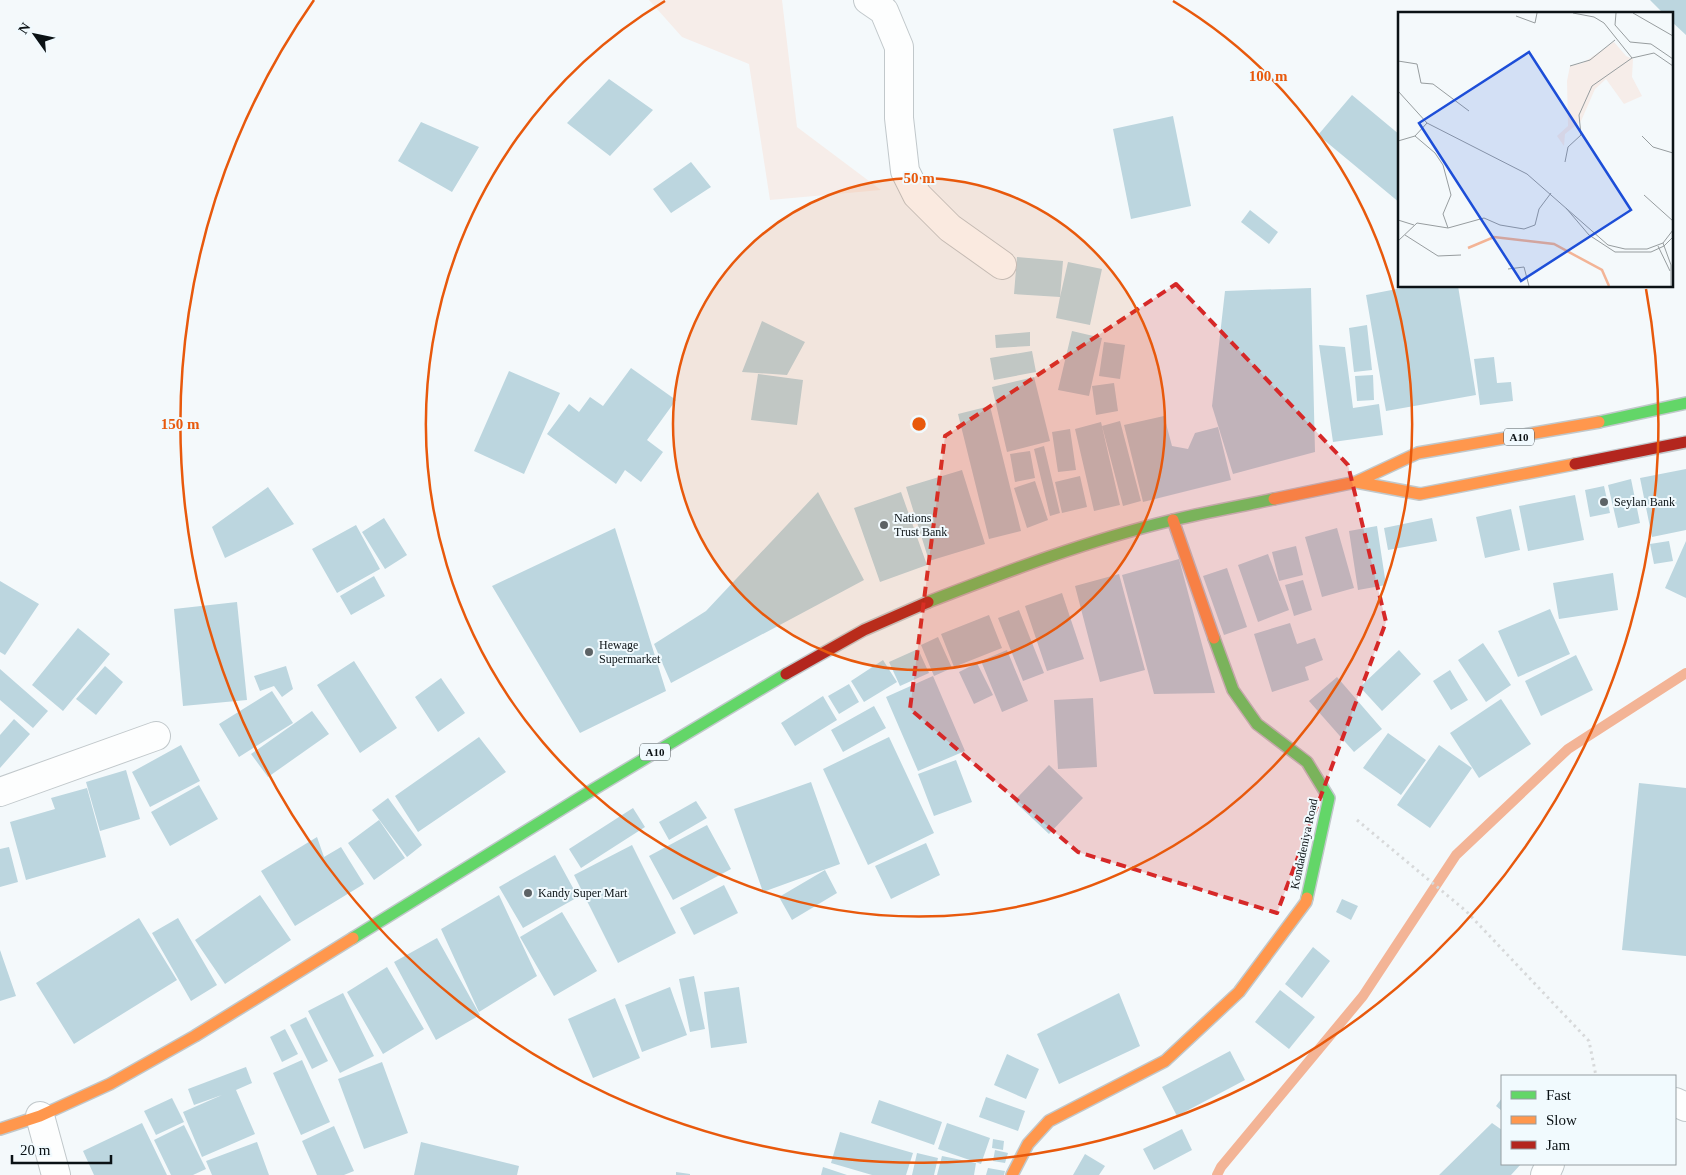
<svg xmlns="http://www.w3.org/2000/svg" width="1686" height="1175" viewBox="0 0 1686 1175" font-family="Georgia,serif">
<rect width="100%" height="100%" fill="#f4f9fb"/>
<!-- green -->
<path fill="#f6ede9" d="M649,0H782L797,127L881,190L770,200L749,64L682,37Z"/>
<g fill="none" stroke-linecap="round" stroke-linejoin="round">
<!-- stream -->
<path stroke="#f3b496" stroke-width="10" d="M1217,1175L1221,1167L1363,996L1456,855L1568,749L1686,673"/>
</g>
<!-- building -->
<path fill="#bcd6df" d="M1650,0H1686V35L1672,22V14H1664Z
M609,79L653,110L610,156L567,123Z
M1352,95L1400,135V203L1318,135Z
M1173,116L1191,206L1131,219L1113,129Z
M421,122L479,147L452,192L398,161Z
M691,162L711,187L671,213L653,189Z
M1250,210L1278,232L1269,244L1241,222Z
M1017,257L1063,261L1060,297L1068,262L1102,269L1090,325L1056,318L1060,297L1014,294Z
M1412,286H1458L1476,395L1386,411L1366,295Z
M1311,288L1315,452L1233,474L1212,406L1225,291Z
M762,321L805,342L787,375L742,372Z
M1367,325L1372,370L1354,372L1349,328Z
M1072,331L1102,338L1089,396L1058,390Z
M1030,332V346L996,348L995,335Z
M1104,342L1125,345L1120,379L1099,376Z
M1319,345L1345,347L1353,408L1379,404L1383,435L1333,442Z
M1032,351L1036,372L994,380L990,358Z
M1494,357L1497,383L1511,382L1513,401L1480,405L1474,359Z
M631,368L676,400L647,440L663,452L641,482L625,470L616,484L547,434L569,404L579,412L590,397L603,406Z
M509,371L560,393L524,474L474,451Z
M758,374L803,380L797,425L751,420Z
M1373,375L1374,400L1357,401L1355,376Z
M1034,377L1050,441L1007,452L992,387Z
M1114,383L1118,411L1096,415L1092,386Z
M990,406L1021,531L989,539L958,414Z
M1164,416L1172,446L1188,449L1195,433L1218,427L1231,480L1143,502L1124,425Z
M1120,421L1141,501L1123,506L1102,426Z
M1101,422L1120,505L1094,511L1075,429Z
M1070,429L1076,470L1058,472L1052,432Z
M1044,446L1060,513L1050,516L1034,449Z
M1030,451L1035,478L1015,482L1010,454Z
M1686,469V530L1652,537L1640,478Z
M962,470L985,544L929,561L906,487Z
M1080,476L1087,507L1062,513L1055,482Z
M1631,479L1640,523L1618,528L1608,485Z
M1035,481L1048,520L1027,528L1014,488Z
M1604,486L1610,513L1590,517L1585,490Z
M268,487L294,524L225,558L212,527Z
M818,492L864,580L671,683L654,644L706,611Z
M901,492L927,565L880,582L854,508Z
M1575,495L1584,540L1528,551L1519,506Z
M1511,509L1520,550L1485,558L1476,517Z
M384,518L407,555L385,569L362,532Z
M1432,518L1437,541L1388,550L1384,528Z
M356,525L380,569L337,593L312,549Z
M1377,526L1386,585L1358,590L1349,531Z
M615,528L666,691L580,733L492,586Z
M1337,528L1354,588L1322,597L1305,537Z
M1669,541L1673,561L1654,564L1650,544Z
M1686,541V598L1665,588Z
M1296,546L1303,575L1279,581L1272,552Z
M1268,554L1289,610L1258,622L1238,565Z
M1179,559L1215,693L1154,694L1122,575Z
M1227,568L1247,627L1224,635L1203,576Z
M1613,573L1618,610L1559,619L1553,583Z
M1119,574L1145,670L1100,682L1075,586Z
M374,576L385,596L351,615L340,596Z
M1303,580L1312,610L1294,616L1285,585Z
M0,581L39,604L5,655L0,652Z
M1062,593L1084,659L1047,671L1025,606Z
M237,602L247,700L183,706L174,609Z
M1550,609L1570,654L1518,677L1498,631Z
M1019,610L1044,673L1023,681L998,618Z
M989,615L1002,648L954,667L941,634Z
M1290,623L1297,644L1315,638L1323,660L1305,667L1309,680L1272,692L1254,634Z
M78,628L110,654L63,711L32,685Z
M938,637L952,668L934,676L921,645Z
M1483,643L1511,685L1486,702L1458,660Z
M918,649L929,673L900,686L889,662Z
M1007,650L1028,701L1002,712L981,661Z
M1399,650L1421,674L1382,711L1360,687Z
M1576,655L1593,690L1541,716L1525,681Z
M883,660L897,682L864,702L851,681Z
M354,661L397,728L360,753L317,685Z
M977,663L993,695L974,704L959,672Z
M105,666L123,682L96,715L76,699Z
M286,666L293,689L282,697L274,686L260,691L254,676Z
M0,669L48,711L33,728L0,700Z
M1450,670L1468,700L1451,710L1433,681Z
M933,676L965,751L918,771L886,697Z
M1337,677L1382,729L1354,752L1309,701Z
M441,678L465,713L438,732L415,697Z
M849,684L859,702L839,714L828,696Z
M272,691L293,723L239,757L219,724Z
M823,696L837,720L795,746L781,723Z
M1093,698L1097,767L1058,769L1054,700Z
M1501,699L1531,744L1479,778L1450,733Z
M874,706L886,728L843,752L831,730Z
M312,711L329,734L268,777L251,754Z
M14,719L30,734L0,768V735Z
M1388,733L1426,760L1401,795L1363,768Z
M479,737L506,772L418,832L395,796Z
M889,737L934,833L868,865L823,769Z
M181,745L200,781L150,807L132,772Z
M1439,745L1472,768L1430,828L1397,805Z
M956,760L972,802L934,816L918,774Z
M1049,765L1083,798L1049,834L1014,801Z
M126,770L140,819L100,831L86,782Z
M811,782L840,864L763,892L734,809Z
M1639,783L1686,788V956L1622,950Z
M199,785L218,819L170,846L151,812Z
M87,788L106,857L26,880L10,822L55,809L51,798Z
M388,798L422,845L407,857L372,810Z
M696,801L707,818L669,840L659,822Z
M633,808L645,827L581,868L569,849Z
M379,820L405,858L374,880L348,843Z
M707,825L731,869L673,900L649,856Z
M317,837L324,857L341,847L364,884L295,926L261,871Z
M926,843L940,875L891,899L875,866Z
M632,845L676,933L618,963L574,875Z
M9,847L18,882L0,887V849Z
M555,855L578,897L523,928L499,887Z
M825,870L837,893L792,920L779,897Z
M724,885L738,913L694,935L680,908Z
M260,895L291,940L225,984L195,940Z
M499,895L537,976L479,1012L441,929Z
M1342,899L1358,906L1351,920L1336,912Z
M562,912L597,971L554,996L520,937Z
M139,918L177,980L74,1044L36,983Z
M178,918L217,985L191,1001L152,933Z
M437,938L480,1015L436,1040L394,962Z
M1313,947L1330,961L1302,998L1285,984Z
M0,950L16,996L0,1001Z
M387,967L424,1029L383,1054L347,992Z
M694,976L705,1029L690,1032L679,979Z
M670,987L687,1035L642,1052L625,1005Z
M739,987L747,1043L711,1048L704,992Z
M1280,990L1315,1017L1289,1049L1255,1022Z
M343,993L374,1056L340,1073L308,1011Z
M1119,993L1140,1046L1059,1084L1037,1034Z
M615,998L640,1058L593,1078L568,1019Z
M306,1017L328,1061L312,1069L290,1025Z
M285,1029L298,1054L282,1062L270,1037Z
M1230,1051L1245,1080L1177,1116L1162,1087Z
M1007,1054L1039,1069L1026,1099L994,1085Z
M302,1060L330,1122L301,1135L273,1073Z
M382,1062L408,1133L364,1149L338,1079Z
M246,1067L252,1083L236,1090L255,1134L202,1157L183,1112L222,1095L194,1105L188,1089Z
M986,1097L1025,1111L1018,1131L979,1117Z
M172,1098L184,1122L156,1135L144,1111Z
M1502,1098V1111L1496,1106Z
M879,1100L942,1122L934,1145L871,1123Z
M142,1123L167,1175H94L83,1151Z
M947,1123L990,1138L981,1164L938,1149Z
M1492,1123L1502,1130V1164H1521L1511,1175H1439Z
M184,1125L206,1169L193,1175H171L154,1140Z
M334,1126L354,1171L344,1175H317L302,1141Z
M1182,1129L1192,1150L1154,1170L1143,1149Z
M840,1132L913,1153L906,1175H872L831,1163Z
M993,1139L1004,1141L1003,1150L992,1148Z
M257,1142L269,1175H212L206,1161Z
M421,1142L519,1166L517,1175H414Z
M995,1150L1008,1153L1005,1163L993,1161Z
M917,1153L938,1158L934,1175H912Z
M1085,1154L1105,1166L1099,1175H1073Z
M942,1156L976,1163L974,1175H937Z
M823,1167L847,1175H821Z
M988,1168L1005,1171L1004,1175H986Z
M676,1172L690,1174V1175H676Z"/>
<g fill="none" stroke-linecap="round" stroke-linejoin="round">
<defs>
<path id="street" d="M868,0L884,11L899,47V118L905,171L917,195L950,228L1002,265
M0,792L156,736
M1675,1102L1686,1107
M40,1116L56,1175
M1545,1175L1550,1164"/>
<path id="fast" d="M1599,422L1686,403
M928,602C1008,571 1089,540 1173,520C1207,512 1241,506 1274,499
M1214,638L1233,690L1257,724L1307,762L1329,798L1307,898
M353,938L594,789L786,674"/>
<path id="slow" d="M1356,482L1420,494L1575,464
M1274,499L1356,482L1418,453L1599,422
M1173,520L1214,638
M0,1129L40,1116L110,1084L195,1036L353,938
M1012,1175L1028,1144L1049,1121L1165,1061L1239,992L1306,902L1307,898"/>
<path id="jam" d="M1575,464L1686,442
M786,674L864,630L928,602"/>
</defs>
<!-- street casing -->
<use href="#street" stroke="#c1c8cb" stroke-width="30"/>
<!-- fast casing -->
<use href="#fast" stroke="#c1c8cb" stroke-width="14"/>
<!-- slow casing -->
<use href="#slow" stroke="#c1c8cb" stroke-width="14"/>
<!-- jam casing -->
<use href="#jam" stroke="#c1c8cb" stroke-width="14"/>
<!-- path -->
<path stroke="#d7d9da" stroke-width="3" stroke-dasharray="2.5 4" stroke-linecap="butt" d="M1357,820L1466,911L1589,1041L1596,1076"/>
<!-- street -->
<use href="#street" stroke="#fdfefe" stroke-width="28"/>
<!-- fast -->
<use href="#fast" stroke="#63d668" stroke-width="11"/>
<!-- slow -->
<use href="#slow" stroke="#ff974d" stroke-width="11"/>
<!-- jam -->
<use href="#jam" stroke="#b3261e" stroke-width="11"/>
</g>
<!-- marked area -->
<path fill="#d62828" fill-opacity="0.2" stroke="#d62828" stroke-width="4" stroke-dasharray="10 6" stroke-linejoin="round" d="M1176,284L1348,465L1386,622L1277,913L1078,852L910,709L945,436Z"/>
<!-- distance rings -->
<circle cx="919" cy="424" r="246" fill="#e8590c" fill-opacity=".12"/>
<g fill="none" stroke="#e8590c" stroke-width="2.5">
<circle cx="919" cy="424" r="246"/>
<path d="M1173 1A493 493 0 1 1 665 1"/>
<path d="M1646 289A739 739 0 1 1 314 0"/>
</g>
<!-- markers -->
<g fill="#5d6366" stroke="#f1fafe" stroke-width="2">
<circle cx="1604" cy="502" r="5"/>
<circle cx="884" cy="525" r="5"/>
<circle cx="589" cy="652" r="5"/>
<circle cx="528" cy="893" r="5"/>
</g>
<g text-anchor="middle" dominant-baseline="central" stroke-width="4" stroke-linejoin="round" paint-order="stroke">
<!-- shield labels -->
<g fill="#f1fafe" stroke="#50585b" stroke-width="1">
<rect x="1504" y="428.5" width="30" height="17" rx="4"/>
<rect x="640" y="743.5" width="30" height="17" rx="4"/>
</g>
<g font-size="11" font-weight="bold" fill="#0b1215">
<text x="1519" y="437">A10</text>
<text x="655" y="752">A10</text>
</g>
<!-- poi labels -->
<g font-size="12" fill="#0b1215" stroke="#f1fafe" text-anchor="start">
<text x="1614" y="502">Seylan Bank</text>
<text x="894" y="518">Nations<tspan x="894" dy="14">Trust Bank</tspan></text>
<text x="599" y="645">Hewage<tspan x="599" dy="14">Supermarket</tspan></text>
<text x="538" y="893">Kandy Super Mart</text>
</g>
<!-- street labels -->
<g font-size="12" fill="#0b1215" stroke="#f1fafe">
<text transform="translate(1304 844) rotate(-78)">Kondadeniya Road</text>
</g>
</g>
<!-- overview -->
<g transform="translate(1398 12)">
<rect width="275" height="275" fill="#f4f9fb"/>
<path d="M216,30L228,44L235,47L234,65L244,84L226,92L208,67L197,77L183,109L167,122L166,134L159,124L170,114L169,69L172,54L185,51Z" fill="#f6ede9"/>
<path fill="none" stroke="#f3b496" stroke-width="2.5" d="M70,236L96,225L156,232L204,258L211,274"/>
<path fill="none" stroke="#979d9f" stroke-width="1" d="M175,1L196,5L206,11L234,46L256,41L275,54M218,1L217,13L232,30L253,32L275,47M235,1L275,24M118,4L137,11L139,1M0,49L19,52L23,71L35,72L71,99M172,54L192,48L217,28M0,79L29,111L129,162L210,233L227,237H249L265,231L275,218M17,124L37,141L45,153L53,183L45,202L50,216M244,124L255,135L275,141M0,129L17,124L29,111M167,150L170,135L183,123L181,103L194,74L234,46M246,183L275,209M168,196L191,223L217,240H253L266,234L275,225M0,208L16,213M7,223L40,244L63,243M0,229L19,211L50,216L86,206L102,213L126,217L137,213L141,197L153,181M265,231L273,253V274M260,234L272,259M110,257L126,255L131,274"/>
<path fill="#1d4ed8" fill-opacity="0.15" stroke="#1d4ed8" stroke-width="2.5" d="M131,40L233,198L123,269L21,111Z"/>
<rect width="275" height="275" fill="none" stroke="#0b1215" stroke-width="2.5"/>
</g>
<circle cx="919" cy="424" r="8" fill="#e8590c" stroke="#f1fafe" stroke-width="2.5"/>
<g font-size="15" text-anchor="middle" font-weight="bold" fill="#e8590c" stroke="#f1fafe" stroke-width="4" stroke-linejoin="round" paint-order="stroke">
<text x="1268" y="81">100 m</text>
<text x="919" y="183">50 m</text>
<text x="180" y="429">150 m</text>
</g>
<!-- legend -->
<rect x="1501" y="1075" width="175" height="90" fill="#f1fafe" stroke="#959da1"/>
<rect x="1511" y="1091" width="25" height="8" fill="#63d668" stroke="#959da1"/>
<text x="1546" y="1100" font-size="15" fill="#0b1215">Fast</text>
<rect x="1511" y="1116" width="25" height="8" fill="#ff974d" stroke="#959da1"/>
<text x="1546" y="1125" font-size="15" fill="#0b1215">Slow</text>
<rect x="1511" y="1141" width="25" height="8" fill="#b3261e" stroke="#959da1"/>
<text x="1546" y="1150" font-size="15" fill="#0b1215">Jam</text>
<!-- north arrow -->
<g transform="translate(35 35) rotate(303)" stroke="#f1fafe" stroke-width="4" paint-order="stroke">
<path d="M0-4L9 19L0 12L-9 19Z" fill="#0b1215"/>
<text y="-8" font-size="14" font-weight="bold" text-anchor="middle" fill="#0b1215">N</text>
</g>
<!-- scale -->
<path d="M12 1155v8h99v-8" fill="none" stroke="#0b1215" stroke-width="2.5"/>
<text x="20" y="1155" font-size="15" fill="#0b1215" stroke="#f1fafe" stroke-width="4" paint-order="stroke">20 m</text>
</svg>
